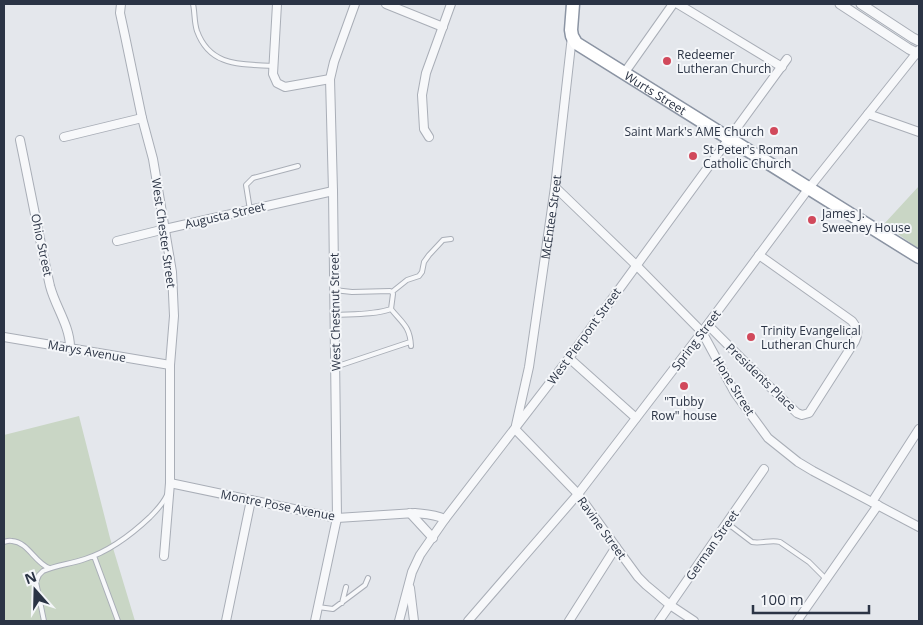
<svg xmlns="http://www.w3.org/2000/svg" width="923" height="625" viewBox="0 0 923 625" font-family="'Open Sans',sans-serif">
<rect width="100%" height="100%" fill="#e4e7ec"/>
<!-- green -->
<path fill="#c9d6c5" d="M919,186V249L884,224Z
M79,416L110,538L135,621H4V435Z"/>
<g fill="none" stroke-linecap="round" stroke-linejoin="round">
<defs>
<path id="service" d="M193,4C195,13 194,22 197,31C210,67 241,64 273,66
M250,210L246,185L253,178L298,166
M334,290L352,292L390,291L392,292L393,294L391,309C374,315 353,314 335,315
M392,292L407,280L419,276L422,272L424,262L429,255L443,240L451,239
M391,309C402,323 410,326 411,346
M335,367L410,342
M727,523L752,542C762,544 771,539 780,542L809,562L826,579
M4,542C7,541 9,540 12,541C28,542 35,563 49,568
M94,556L118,621
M342,603L346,587
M318,607L333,609L365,585L368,578
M44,621L36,582L39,575L43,571C56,565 71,564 85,559C110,551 131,535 150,517C157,510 163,504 167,495"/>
<g id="minor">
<path d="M121,4L120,13L125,36L142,118L153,159L172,272L174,316L170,365V483L164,556"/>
<path d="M277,4L273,74L277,83L285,87L330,79"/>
<path d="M386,4L443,27"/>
<path d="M678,4L782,67"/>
<path d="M625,72L673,4"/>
<path d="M868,114L919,132"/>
<path d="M64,137L142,118"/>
<path d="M429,137L424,129L422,95L426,73L451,4"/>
<path d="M20,140C30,188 39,237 50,286C55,306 70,326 70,347"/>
<path d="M555,187L636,265L702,332L735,393L768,438L798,462L813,471L919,527"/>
<path d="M117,241L165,229L333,191"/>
<path d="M708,325L770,387L797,413L802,415L809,413L855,341C859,333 858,329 852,321L759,255"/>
<path d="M4,337L170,365"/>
<path d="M569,358L636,418"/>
<path id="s1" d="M516,425L529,367L555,187L572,36"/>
<path d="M515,429L578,494L616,547L638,577L646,585L670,605L694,621"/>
<path d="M170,483L337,518L415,513C426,514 435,514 445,519"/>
<path d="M872,502L919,429"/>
<path d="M410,513L433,538"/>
<path d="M410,588L414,621"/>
<path d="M226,621L251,500"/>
<path d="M315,621L337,518L333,191L330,79L334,62L355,4"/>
<path d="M399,621L412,572L420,555L445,519L569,358L787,59"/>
<path d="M468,621L578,494L702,332L809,188L919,50"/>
<path d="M569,621L616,547"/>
<path d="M659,621L764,469"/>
<path d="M797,621L878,505"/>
</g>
<path id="tertiary" d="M840,4L909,49L919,54
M861,4L913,38L919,41"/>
<g id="trunk">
<path id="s2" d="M573,4L571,30L572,36L576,43L919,257"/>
</g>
</defs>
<!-- service casing -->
<use href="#service" stroke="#a9aeb7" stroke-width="6"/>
<!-- minor casing -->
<use href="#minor" stroke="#a9aeb7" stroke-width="10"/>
<!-- tertiary casing -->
<use href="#tertiary" stroke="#a9aeb7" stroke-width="11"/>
<!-- trunk casing -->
<use href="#trunk" stroke="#8b94a3" stroke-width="15"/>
<!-- service -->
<use href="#service" stroke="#f7f8fa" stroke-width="4"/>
<!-- minor -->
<use href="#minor" stroke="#f7f8fa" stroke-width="8"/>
<!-- tertiary -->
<use href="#tertiary" stroke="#f7f8fa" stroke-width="9"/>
<!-- trunk -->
<use href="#trunk" stroke="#fff" stroke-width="12"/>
</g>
<!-- markers -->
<g fill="#d1495b" stroke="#f4f6f9" stroke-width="2">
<circle cx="667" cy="61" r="5"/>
<circle cx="774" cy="131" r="5"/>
<circle cx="693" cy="156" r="5"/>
<circle cx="812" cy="220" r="5"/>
<circle cx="751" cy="337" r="5"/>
<circle cx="684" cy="386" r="5"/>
</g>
<g text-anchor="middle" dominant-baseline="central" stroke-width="4" stroke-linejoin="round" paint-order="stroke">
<!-- poi labels -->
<g font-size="12" fill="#2b3445" stroke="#f4f6f9" text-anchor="start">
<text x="677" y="54">Redeemer<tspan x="677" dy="14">Lutheran Church</tspan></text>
<text x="764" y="131" text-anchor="end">Saint Mark's AME Church</text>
<text x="703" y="149">St Peter's Roman<tspan x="703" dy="14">Catholic Church</tspan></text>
<text x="822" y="213">James J.<tspan x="822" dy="14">Sweeney House</tspan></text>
<text x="761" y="330">Trinity Evangelical<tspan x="761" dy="14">Lutheran Church</tspan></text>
<text x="684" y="401" text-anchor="middle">"Tubby<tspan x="684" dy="14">Row" house</tspan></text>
</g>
<!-- street labels -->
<g font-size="12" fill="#2b3445" stroke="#f4f6f9">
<text stroke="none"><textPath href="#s2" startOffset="134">Wurts Street</textPath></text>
<text transform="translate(225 215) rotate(-13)">Augusta Street</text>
<text stroke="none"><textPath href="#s1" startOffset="211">McEntee Street</textPath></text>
<text transform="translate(164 233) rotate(82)">West Chester Street</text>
<text transform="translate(42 245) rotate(78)">Ohio Street</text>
<text transform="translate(335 312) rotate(-91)">West Chestnut Street</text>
<text transform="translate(584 336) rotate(-54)">West Pierpont Street</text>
<text transform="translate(696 340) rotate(-53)">Spring Street</text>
<text transform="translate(87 351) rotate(10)">Marys Avenue</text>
<text transform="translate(761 377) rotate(44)">Presidents Place</text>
<text transform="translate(734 386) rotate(58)">Hone Street</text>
<text transform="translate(278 505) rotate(11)">Montre Pose Avenue</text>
<text transform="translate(602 528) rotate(54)">Ravine Street</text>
<text transform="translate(712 545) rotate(-55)">German Street</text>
</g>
</g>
<!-- border -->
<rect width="923" height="625" fill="none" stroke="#2b3445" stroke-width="10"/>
<!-- north arrow -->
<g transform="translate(35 590) rotate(340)" stroke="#f4f6f9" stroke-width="4" paint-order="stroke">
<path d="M0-4L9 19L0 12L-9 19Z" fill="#2b3445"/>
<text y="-8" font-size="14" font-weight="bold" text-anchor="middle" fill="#2b3445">N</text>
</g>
<!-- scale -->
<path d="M753 605v8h116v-8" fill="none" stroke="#2b3445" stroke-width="2.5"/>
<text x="760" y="605" font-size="15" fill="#2b3445" stroke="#f4f6f9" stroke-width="4" paint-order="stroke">100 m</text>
</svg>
